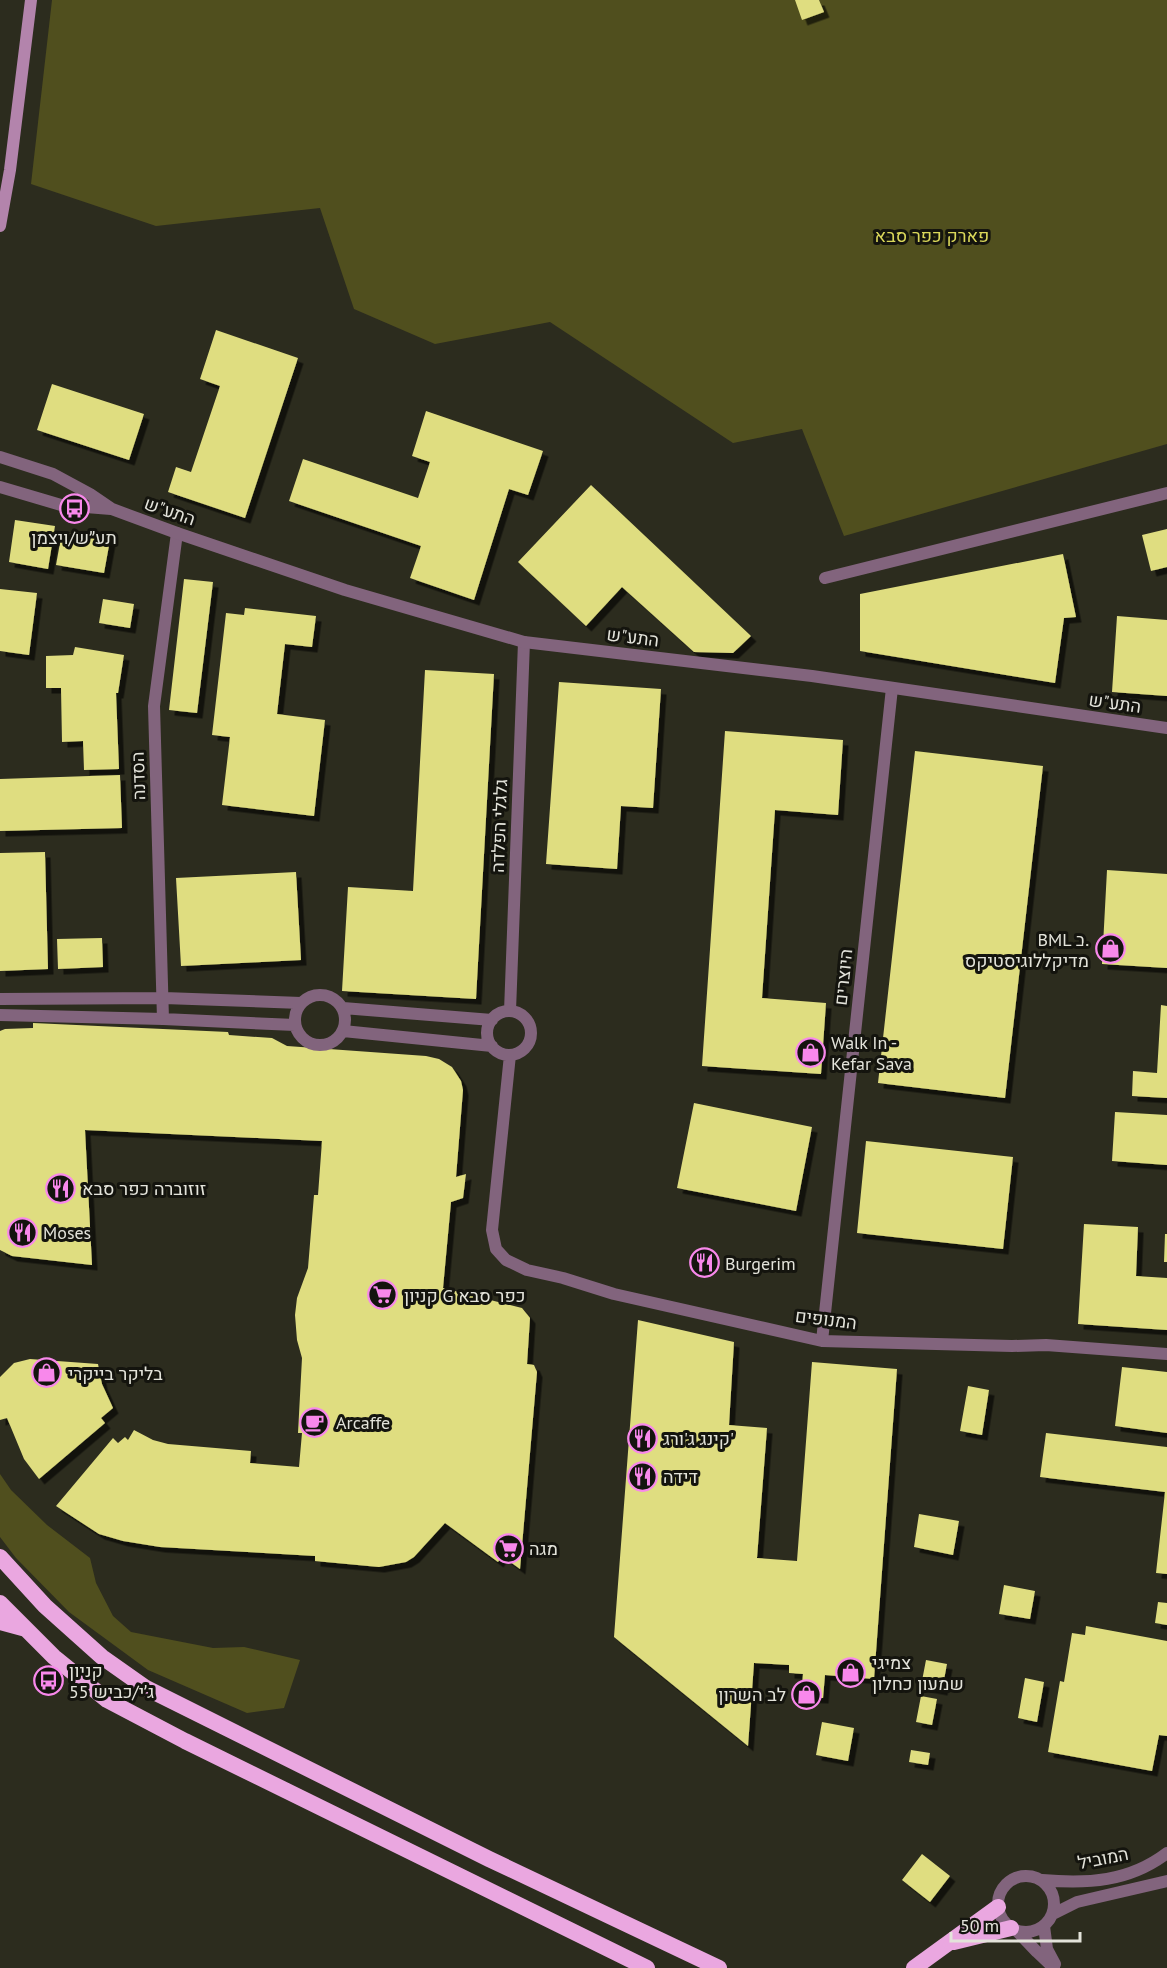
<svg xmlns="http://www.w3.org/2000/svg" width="1167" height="1968" viewBox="0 0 1167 1968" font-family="'PT Sans',Heebo,sans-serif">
<defs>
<filter id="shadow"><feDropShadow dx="5.5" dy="5.5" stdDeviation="0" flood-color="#0009"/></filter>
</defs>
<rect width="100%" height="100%" fill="#2c2c1e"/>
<!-- green -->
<path fill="#504f1e" d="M52,0H1167V444L844,536L802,429L733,443L550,322L435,344L354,309L320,208L156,226L31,184Z
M0,1474L11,1490L47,1525L90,1558L96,1583L113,1616L131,1632L213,1648L244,1647L300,1660L284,1708L247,1713L148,1670L69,1612L16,1558L0,1537Z"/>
<!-- building -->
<path fill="#dfdd80" filter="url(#shadow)" d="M795,0H819L824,12L802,20Z
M216,330L298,358L245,518L168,492L176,467L191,472L220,386L200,379Z
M52,384L144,414L129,460L37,430Z
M426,411L543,451L528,495L509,489L474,600L410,578L421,546L289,501L303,459L418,498L430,462L412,456Z
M591,485L751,636L733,653L694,652L622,587L586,626L518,562Z
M15,520L55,526L48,569L9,562Z
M1167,529V567L1151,571L1142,535Z
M62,532L110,540L104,573L56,565Z
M1063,554L1076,617L1064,618L1055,683L860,651V594Z
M184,579L213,582L197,713L169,710Z
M0,589L37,593L29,655L0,651Z
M103,599L134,604L130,628L99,623Z
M245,608L316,616L312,647L285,644L277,714L325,720L314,816L222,805L230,737L212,735L226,613L244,615Z
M1117,616L1167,620V696L1112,692Z
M75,647L124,655L118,693H116L119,769L84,770L83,741L62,742L61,688H46V656L73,655Z
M425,670L494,674L476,999L342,991L348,887L413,891Z
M559,682L661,689L653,808L621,806L617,869L546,864Z
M725,731L843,740L838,815L775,810L762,998L826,1003L821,1074L702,1066Z
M915,751L1043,766L1005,1098L878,1083Z
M120,775L122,828L0,831V779Z
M45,852L48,969L0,971V853Z
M1107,870L1167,874V968L1102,964Z
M296,872L301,960L181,966L176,878Z
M102,938L103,967L58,969L57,939Z
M1161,1005L1167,1006V1098L1132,1096L1133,1071L1157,1073Z
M33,1023L228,1032L229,1035L272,1038L287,1046L426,1056L439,1059L452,1067L461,1081L463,1090L456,1177L466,1174L463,1198L451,1202L443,1288L522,1308L530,1318L527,1364L534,1365L537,1372L520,1569L502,1556L498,1562L445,1523L414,1557L406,1562L379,1567L315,1561V1556L160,1547L123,1541L99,1534L56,1506L113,1438L118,1443L125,1437L128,1440L134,1430L153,1440L168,1444L251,1451L250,1463L299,1467L302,1433H298L302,1358L297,1340L295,1315L297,1298L308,1268L314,1195H318L322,1141L85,1130L92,1265L12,1256L0,1250V1031L5,1029L33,1028Z
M694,1103L812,1127L796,1211L677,1188Z
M1115,1112L1167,1115V1165L1112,1161Z
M866,1141L1013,1157L1003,1249L857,1233Z
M1084,1224L1138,1227L1136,1276L1167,1278V1330L1078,1324Z
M1165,1234H1167V1262H1164Z
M638,1320L734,1342L729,1425L767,1428L757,1558L797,1561L812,1362L897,1369L874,1679L825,1675L823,1698L801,1697L803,1674L789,1673V1665L754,1663L748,1746L614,1637Z
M30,1359L98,1364L102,1384L113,1408L101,1418L105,1423L39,1479L24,1459L7,1418L0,1420V1377L14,1363Z
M1122,1367L1167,1372V1433L1115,1426Z
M968,1386L989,1390L982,1435L960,1431Z
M1046,1433L1167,1447V1574L1156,1573L1165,1492L1040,1477Z
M919,1514L959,1521L953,1555L914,1547Z
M1004,1585L1035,1591L1030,1619L999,1614Z
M1158,1602L1167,1603V1625L1155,1623Z
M1086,1626L1167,1641V1736L1159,1735L1152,1771L1048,1752L1060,1681L1064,1682L1072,1633L1085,1635Z
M926,1660L947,1664L942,1690L921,1686Z
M1025,1678L1044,1682L1037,1722L1018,1718Z
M921,1696L937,1699L932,1725L916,1722Z
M822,1722L854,1728L848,1761L816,1755Z
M911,1750L930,1753L928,1765L909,1762Z
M922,1854L950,1876L930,1902L902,1880Z"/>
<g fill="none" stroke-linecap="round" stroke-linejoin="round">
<!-- minor -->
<path stroke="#82647d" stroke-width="12" d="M825,578L1167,493
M295 1020a25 25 0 1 1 50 0a25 25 0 1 1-50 0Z
M0,999L164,998L301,1003
M343,1008L492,1020
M510,1011L524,642
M487 1033a22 22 0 1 1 44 0a22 22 0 1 1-44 0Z
M0,1015L163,1019L295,1025
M163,1019L154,706L177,533
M343,1031L492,1046
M510,1055L492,1230L496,1249L506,1260L527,1270L563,1278L614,1294L822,1341L1012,1346L1046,1345L1167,1354
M822,1341L892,688
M998 1904a28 28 0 1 1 56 0a28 28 0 1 1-56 0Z
M1042,1880C1087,1884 1129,1882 1167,1853
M1053,1914L1077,1902L1167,1881
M1044,1926L1047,1949L1055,1964
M1017,1931L1037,1952L1054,1968"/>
<!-- tertiary -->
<path stroke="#82647d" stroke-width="12" d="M0,457L53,474L90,494L112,509L177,533L345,590L524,642L812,676L1167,728
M0,487L61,505L111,509"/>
<!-- secondary -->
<path stroke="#b384ac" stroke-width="12" d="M0,226L10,170L31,0"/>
<!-- trunk -->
<path stroke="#eaa7e0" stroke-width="16" d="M0,1557L45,1606L102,1657L146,1688L489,1859L719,1968
M0,1603L54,1657L107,1700L185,1741L647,1968
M0,1622L26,1629
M954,1942L1011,1928
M914,1968L998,1907"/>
</g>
<!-- icons -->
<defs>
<symbol id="bus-ring" viewBox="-11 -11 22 22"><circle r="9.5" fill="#14140e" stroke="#f888eb" stroke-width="1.5"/><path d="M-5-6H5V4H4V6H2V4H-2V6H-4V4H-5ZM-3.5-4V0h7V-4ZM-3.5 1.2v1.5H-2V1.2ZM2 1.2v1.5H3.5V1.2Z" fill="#f888eb"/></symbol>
<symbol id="shop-ring" viewBox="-11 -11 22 22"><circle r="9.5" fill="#14140e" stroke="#f888eb" stroke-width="1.5"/><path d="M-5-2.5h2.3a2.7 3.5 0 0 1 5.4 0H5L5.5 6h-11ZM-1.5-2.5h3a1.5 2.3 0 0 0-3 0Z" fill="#f888eb"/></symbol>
<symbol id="restaurant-ring" viewBox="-11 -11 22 22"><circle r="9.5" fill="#14140e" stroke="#f888eb" stroke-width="1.5"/><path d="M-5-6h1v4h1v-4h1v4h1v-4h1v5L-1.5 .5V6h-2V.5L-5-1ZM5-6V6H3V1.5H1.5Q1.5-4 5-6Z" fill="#f888eb"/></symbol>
<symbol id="supermarket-ring" viewBox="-11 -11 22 22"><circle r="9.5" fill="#14140e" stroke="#f888eb" stroke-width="1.5"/><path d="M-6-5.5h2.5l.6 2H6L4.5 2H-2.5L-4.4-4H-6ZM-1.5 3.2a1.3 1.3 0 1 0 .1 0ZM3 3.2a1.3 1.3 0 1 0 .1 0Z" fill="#f888eb"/></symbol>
<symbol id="cafe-ring" viewBox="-11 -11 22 22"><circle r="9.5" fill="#14140e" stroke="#f888eb" stroke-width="1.5"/><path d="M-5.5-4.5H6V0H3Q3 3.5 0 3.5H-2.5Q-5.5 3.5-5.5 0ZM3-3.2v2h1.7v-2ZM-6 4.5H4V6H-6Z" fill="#f888eb"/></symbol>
</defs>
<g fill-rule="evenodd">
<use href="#bus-ring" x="58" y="492" width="33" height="33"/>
<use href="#shop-ring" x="1094" y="932" width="33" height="33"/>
<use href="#shop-ring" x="794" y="1036" width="33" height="33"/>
<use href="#restaurant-ring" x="44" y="1172" width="33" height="33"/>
<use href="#restaurant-ring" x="6" y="1216" width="33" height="33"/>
<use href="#restaurant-ring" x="688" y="1246" width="33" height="33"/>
<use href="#supermarket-ring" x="366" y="1278" width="33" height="33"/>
<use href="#shop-ring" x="30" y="1356" width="33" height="33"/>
<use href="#cafe-ring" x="298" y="1406" width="33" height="33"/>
<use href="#restaurant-ring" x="626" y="1422" width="33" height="33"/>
<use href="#restaurant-ring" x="626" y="1460" width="33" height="33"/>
<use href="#supermarket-ring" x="492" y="1532" width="33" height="33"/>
<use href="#shop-ring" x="834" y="1656" width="33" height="33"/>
<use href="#bus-ring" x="32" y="1664" width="33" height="33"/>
<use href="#shop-ring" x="790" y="1678" width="33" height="33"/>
</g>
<g text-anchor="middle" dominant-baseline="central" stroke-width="6" stroke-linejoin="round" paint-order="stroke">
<!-- park labels -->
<g font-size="18" fill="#dad75a" stroke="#14140e">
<text x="932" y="235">פארק כפר סבא</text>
</g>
<!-- street labels -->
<g font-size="18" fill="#e3e3da" stroke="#14140e">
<text transform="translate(170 511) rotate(19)">התע"ש</text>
<text transform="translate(633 637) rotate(7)">התע"ש</text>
<text transform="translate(1115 703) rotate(8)">התע"ש</text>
<text transform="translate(138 776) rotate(-92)">הסדנה</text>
<text transform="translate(499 826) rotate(-88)">גלגלי הפלדה</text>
<text transform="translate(843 977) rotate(-84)">היוצרים</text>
<text transform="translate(826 1319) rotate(7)">המנופים</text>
<text transform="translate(1103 1858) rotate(-11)">המוביל</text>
</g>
<!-- poi labels -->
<g font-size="18" fill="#e3e3da" stroke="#14140e" text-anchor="start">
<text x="74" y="537" text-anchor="middle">תע״ש/ויצמן</text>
<text x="1089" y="939" text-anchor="end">BML ב.<tspan x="1089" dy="21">מדיקללוגיסטיקס</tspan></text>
<text x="831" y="1042">Walk In -<tspan x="831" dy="21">Kefar Sava</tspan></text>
<text x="82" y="1188">זוזוברה כפר סבא</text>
<text x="43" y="1232">Moses</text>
<text x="725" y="1263">Burgerim</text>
<text x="404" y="1295">קניון G כפר סבא</text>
<text x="68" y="1373">בליקר בייקרי</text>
<text x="336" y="1422">Arcaffe</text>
<text x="663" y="1438">קינג ג'ורג'</text>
<text x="663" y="1476">דידה</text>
<text x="529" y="1548">מגה</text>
<text x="872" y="1662">צמיגי<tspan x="872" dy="21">שמעון כחלון</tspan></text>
<text x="69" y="1670">קניון<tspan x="69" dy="21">ג׳י/כביש 55</tspan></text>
<text x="786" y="1694" text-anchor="end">לב השרון</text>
</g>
</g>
<!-- scale -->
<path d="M951 1932v9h129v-9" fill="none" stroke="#e3e3da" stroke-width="3"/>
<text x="960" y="1932" font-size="18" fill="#e3e3da" stroke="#14140e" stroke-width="4.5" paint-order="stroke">50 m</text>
</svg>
